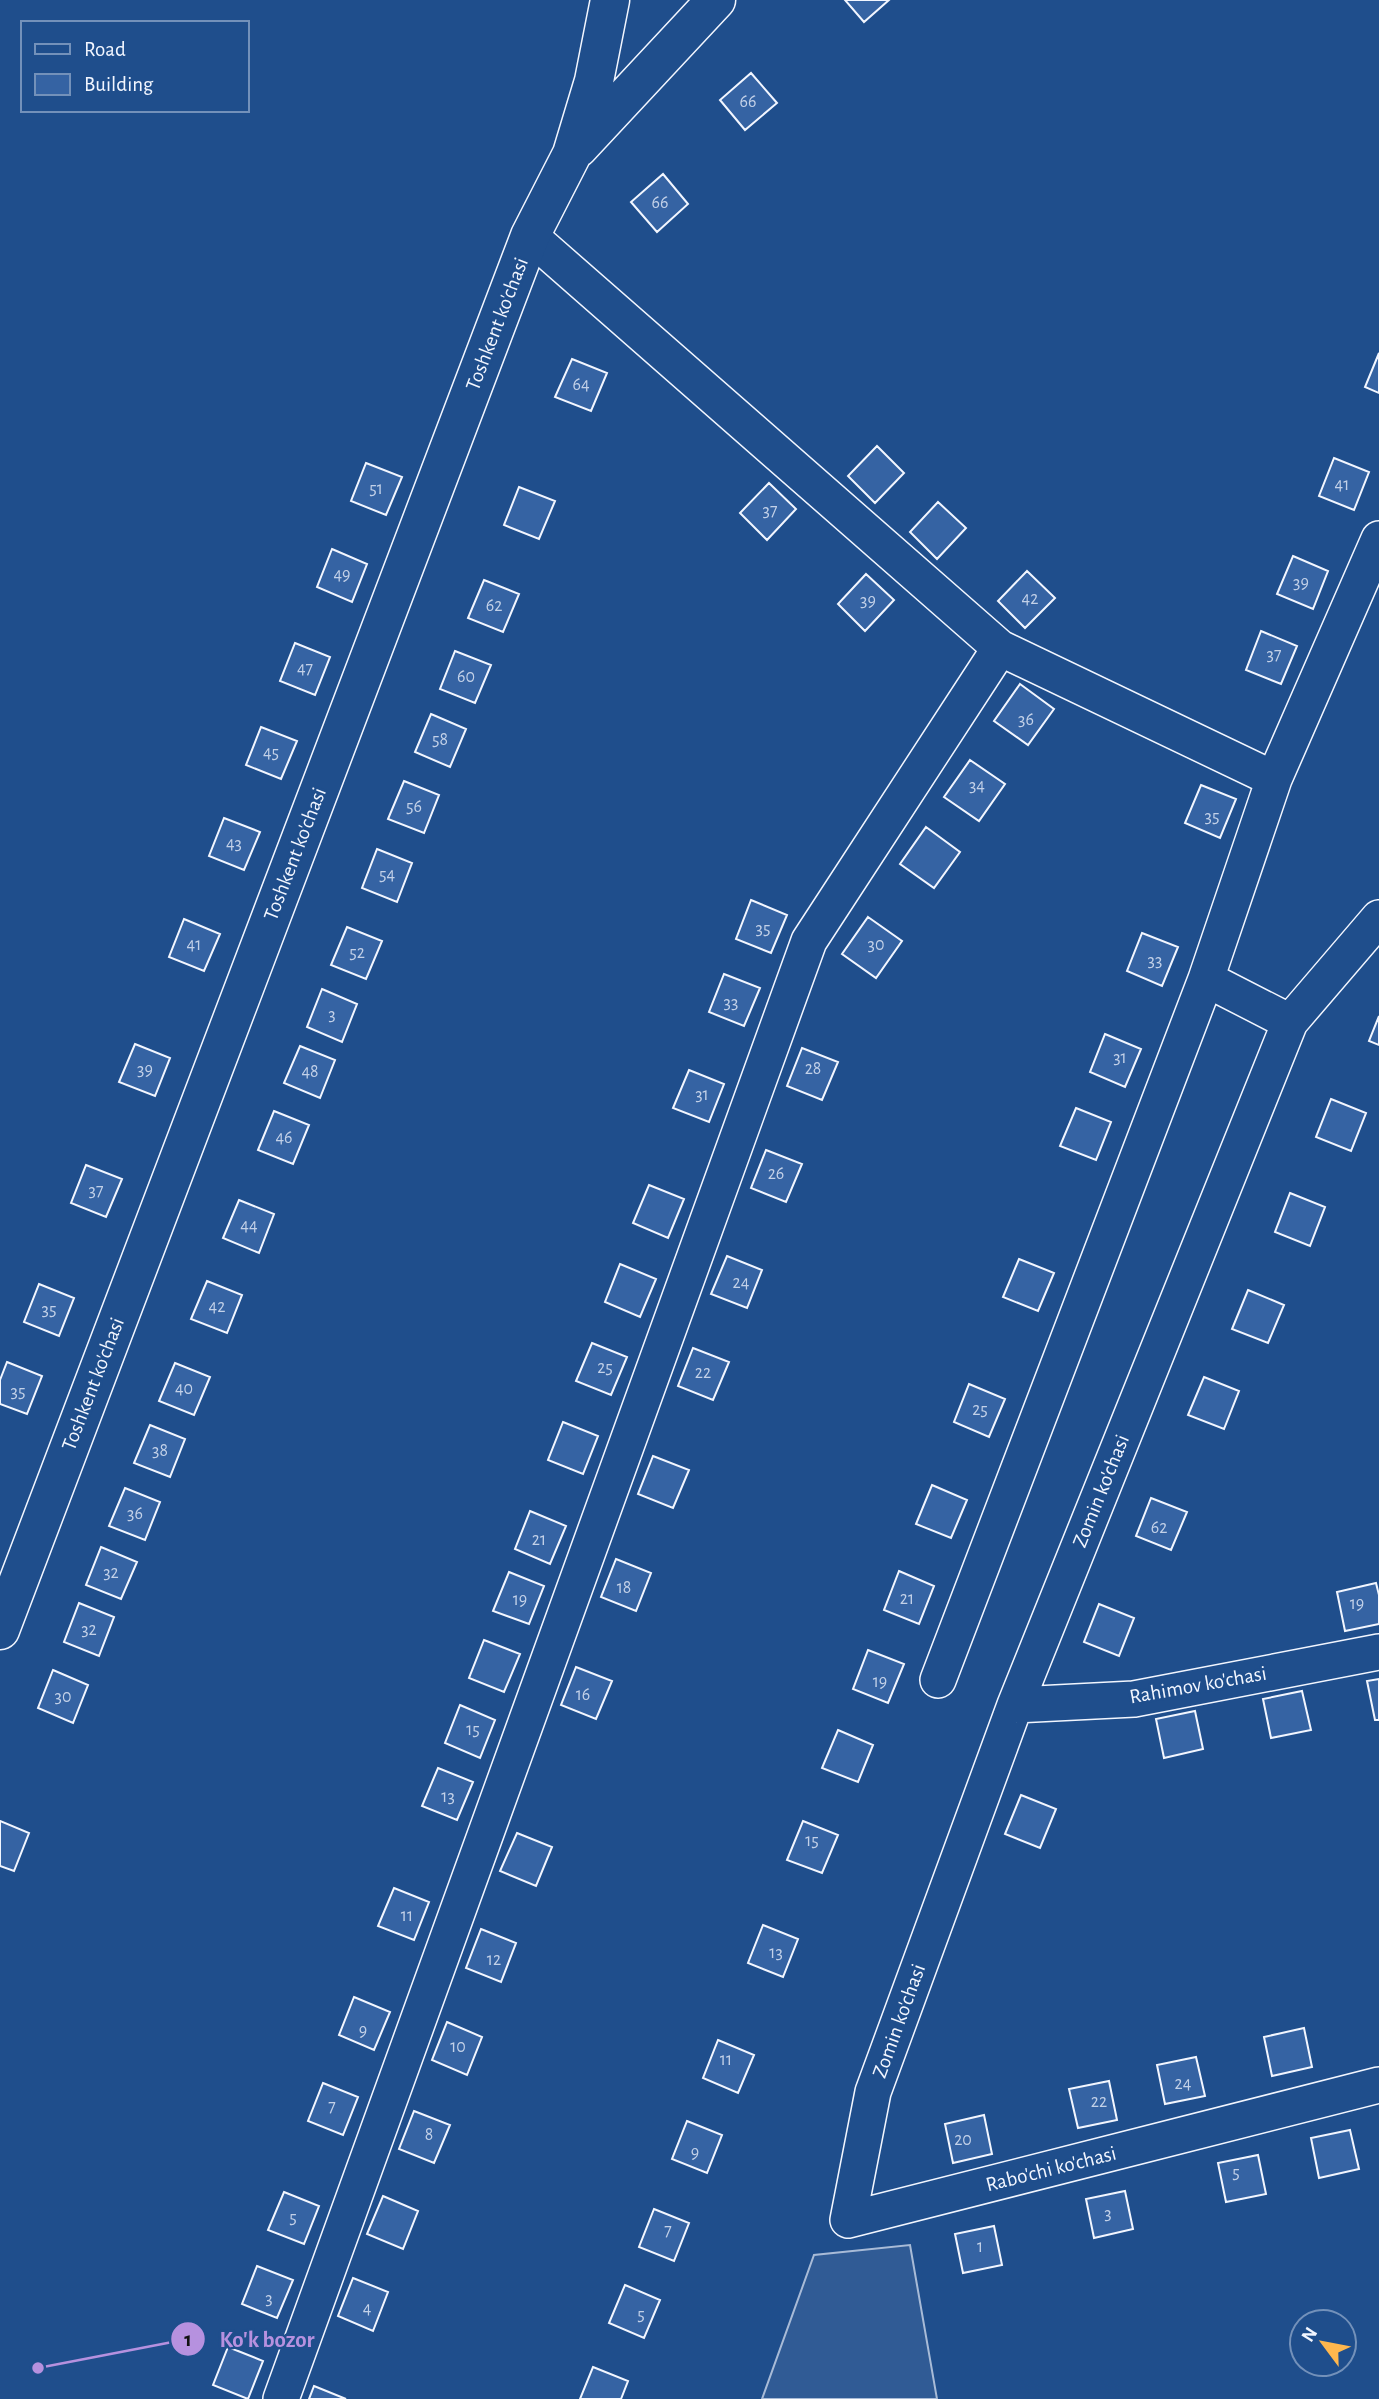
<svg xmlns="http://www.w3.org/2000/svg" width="1379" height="2399" viewBox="0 0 1379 2399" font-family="'Alegreya Sans',sans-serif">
<rect width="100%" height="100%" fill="#1f4e8c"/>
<!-- built -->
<path fill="#305b95" stroke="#a8bbd7" stroke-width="2" d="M910,2245L937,2399H762L814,2255Z"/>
<!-- building -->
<path fill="#3563a3" stroke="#f2f6ff" stroke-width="2" d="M845,0H889L864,22Z
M751,73L777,103L745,130L720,100Z
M663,174L688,204L657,232L631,202Z
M1379,353V393L1365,387Z
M572,359L607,373L591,411L555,397Z
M877,446L904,473L875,503L848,476Z
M1334,458L1369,472L1354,510L1319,496Z
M366,463L402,477L386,515L351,501Z
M769,483L796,509L767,540L740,513Z
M519,487L555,501L539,539L504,525Z
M938,502L966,528L937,559L910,532Z
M332,549L367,564L352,602L317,587Z
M1293,556L1328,571L1313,609L1277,594Z
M1027,571L1055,598L1025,628L998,601Z
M866,574L894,600L865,631L838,604Z
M484,580L519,594L503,632L468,618Z
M1261,631L1297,646L1281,684L1246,670Z
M295,643L330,657L315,695L280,681Z
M455,651L491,665L475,703L440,689Z
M1020,684L1054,709L1028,745L994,721Z
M431,714L466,729L450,767L415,752Z
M261,727L297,741L281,779L246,765Z
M970,760L1005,784L979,821L944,797Z
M404,781L439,795L424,833L388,819Z
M1201,785L1236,799L1220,838L1185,823Z
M224,818L260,832L244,870L209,856Z
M926,827L960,852L934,888L900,864Z
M377,849L412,863L397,902L362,888Z
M751,900L787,915L771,953L736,939Z
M868,917L902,941L876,978L842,954Z
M184,919L220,934L204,971L169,957Z
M347,927L382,941L366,979L331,965Z
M1142,933L1178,947L1162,986L1127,971Z
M724,974L760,988L744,1026L709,1012Z
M322,989L357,1004L342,1042L307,1027Z
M1379,1016V1045L1369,1041Z
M1105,1034L1141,1049L1125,1087L1090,1072Z
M135,1044L170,1058L155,1096L119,1082Z
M300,1046L335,1060L320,1098L284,1083Z
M802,1048L838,1062L822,1100L787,1086Z
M689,1070L724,1084L709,1122L673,1108Z
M1331,1099L1366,1113L1351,1151L1316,1137Z
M1076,1108L1111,1122L1096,1160L1060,1146Z
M274,1111L309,1125L293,1164L258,1150Z
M766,1150L802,1164L786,1202L751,1188Z
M86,1165L122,1179L106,1217L71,1203Z
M649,1185L684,1199L668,1238L633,1223Z
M1290,1193L1325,1207L1310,1246L1275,1232Z
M239,1200L274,1214L259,1253L223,1238Z
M727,1256L762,1270L747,1308L711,1294Z
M1019,1259L1054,1273L1038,1311L1003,1297Z
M620,1264L656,1279L640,1317L605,1302Z
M207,1281L242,1295L227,1333L191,1319Z
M39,1284L74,1298L59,1336L24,1322Z
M1248,1290L1284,1305L1268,1343L1232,1329Z
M592,1343L627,1357L611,1395L576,1381Z
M693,1348L729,1362L713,1400L678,1386Z
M7,1362L42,1376L27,1414L0,1404V1380Z
M175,1363L210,1377L194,1415L159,1401Z
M1204,1377L1239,1391L1224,1429L1188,1415Z
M969,1384L1005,1399L989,1437L954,1422Z
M563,1422L598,1436L583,1474L548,1460Z
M150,1425L185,1439L170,1477L134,1463Z
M653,1456L689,1470L673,1508L638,1494Z
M932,1485L967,1500L951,1538L916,1524Z
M125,1488L160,1502L145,1540L109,1526Z
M1151,1498L1187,1512L1171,1550L1136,1536Z
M530,1511L566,1526L550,1564L515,1549Z
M101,1547L137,1562L121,1599L86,1585Z
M616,1559L651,1573L636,1611L601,1597Z
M899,1571L934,1586L919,1624L884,1610Z
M509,1572L544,1586L529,1624L493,1611Z
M1376,1583L1379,1595V1624L1345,1631L1337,1592Z
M79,1603L114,1617L99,1656L64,1642Z
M1099,1604L1134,1618L1119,1656L1084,1642Z
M484,1640L520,1654L504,1692L469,1678Z
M868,1650L904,1664L888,1703L853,1689Z
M576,1667L612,1681L596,1719L561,1705Z
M53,1670L88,1685L73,1723L38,1708Z
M1379,1679V1720H1375L1367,1681Z
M1302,1691L1311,1730L1271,1738L1263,1699Z
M460,1705L495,1720L480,1758L445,1743Z
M1195,1711L1203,1749L1164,1758L1156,1719Z
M838,1730L873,1745L858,1782L822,1768Z
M438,1768L473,1782L457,1820L422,1806Z
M1021,1795L1056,1809L1040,1848L1005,1834Z
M0,1821L29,1833L14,1871L0,1866Z
M803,1821L838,1835L822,1873L787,1860Z
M517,1833L552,1847L536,1886L500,1871Z
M394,1888L429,1902L414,1940L378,1926Z
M763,1925L798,1939L783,1977L748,1963Z
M481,1929L516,1943L501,1982L466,1968Z
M354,1997L390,2012L374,2050L339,2035Z
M447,2022L482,2037L467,2075L432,2060Z
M1304,2028L1312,2067L1272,2076L1264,2037Z
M718,2040L754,2055L738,2093L703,2078Z
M1196,2057L1205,2096L1165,2104L1157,2065Z
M1109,2081L1117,2120L1078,2128L1069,2089Z
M323,2083L358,2097L343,2135L308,2121Z
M414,2111L450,2125L434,2163L399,2149Z
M984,2115L992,2154L953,2163L945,2124Z
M687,2121L722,2135L707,2173L672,2159Z
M1350,2130L1359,2169L1319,2178L1311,2138Z
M1258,2155L1266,2194L1226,2202L1218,2163Z
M1125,2191L1133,2229L1094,2238L1086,2199Z
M284,2192L319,2206L304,2244L268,2230Z
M383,2196L418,2211L403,2249L367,2234Z
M654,2209L689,2223L674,2261L639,2247Z
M994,2226L1002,2265L963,2273L955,2234Z
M257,2266L293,2280L277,2318L242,2304Z
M353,2278L388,2292L373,2331L338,2316Z
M625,2285L660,2300L644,2338L609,2323Z
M228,2347L263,2361L248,2399L213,2385Z
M593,2367L628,2381L621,2399H580Z
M314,2386L346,2399H309Z"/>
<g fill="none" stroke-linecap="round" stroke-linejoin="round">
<defs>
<path id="street" d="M530,236L1000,648L1274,779
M1379,918L1290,1022L1015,1705L873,2092L848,2220L1379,2085
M1290,1022L1206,979L1274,779L1379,539
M938,1680L1206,979
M1015,1705L1134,1699L1379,1652
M281,2399L809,941L1000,648"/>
<path id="primary" d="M578,148L716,0
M0,1630L530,236L572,154L594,81L610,0"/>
</defs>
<!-- street casing -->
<use href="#street" stroke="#f2f6ff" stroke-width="38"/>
<!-- primary casing -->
<use href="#primary" stroke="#f2f6ff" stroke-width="41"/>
<!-- street -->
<use href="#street" stroke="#1f4e8c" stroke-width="35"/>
<!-- primary -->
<use href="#primary" stroke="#1f4e8c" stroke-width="38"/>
</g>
<g text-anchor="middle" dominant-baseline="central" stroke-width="5" stroke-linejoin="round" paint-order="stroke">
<!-- number labels -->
<g font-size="18" fill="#c3d1e8">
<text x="748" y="102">66</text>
<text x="660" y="203">66</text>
<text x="581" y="385">64</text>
<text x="1342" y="485">41</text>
<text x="376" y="489">51</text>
<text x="770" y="511">37</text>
<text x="342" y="575">49</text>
<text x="1301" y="583">39</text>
<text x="1030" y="599">42</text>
<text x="868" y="601">39</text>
<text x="494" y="606">62</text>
<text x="1274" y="655">37</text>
<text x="305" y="669">47</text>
<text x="466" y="677">60</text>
<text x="1026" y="720">36</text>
<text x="440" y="740">58</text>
<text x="271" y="753">45</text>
<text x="977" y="786">34</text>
<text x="414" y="807">56</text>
<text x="1212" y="817">35</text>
<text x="234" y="844">43</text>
<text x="387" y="875">54</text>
<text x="763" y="929">35</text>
<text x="194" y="945">41</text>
<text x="876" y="945">30</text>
<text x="357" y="953">52</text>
<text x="1155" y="961">33</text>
<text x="731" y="1003">33</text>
<text x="332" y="1015">3</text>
<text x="1120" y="1058">31</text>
<text x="813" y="1069">28</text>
<text x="145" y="1070">39</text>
<text x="310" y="1072">48</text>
<text x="702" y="1095">31</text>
<text x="284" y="1138">46</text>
<text x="776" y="1174">26</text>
<text x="96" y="1191">37</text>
<text x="249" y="1226">44</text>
<text x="741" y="1283">24</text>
<text x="217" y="1307">42</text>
<text x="49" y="1310">35</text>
<text x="605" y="1368">25</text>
<text x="703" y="1373">22</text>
<text x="184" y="1389">40</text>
<text x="18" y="1392">35</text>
<text x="980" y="1410">25</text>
<text x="160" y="1451">38</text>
<text x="135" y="1514">36</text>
<text x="1159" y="1528">62</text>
<text x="539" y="1540">21</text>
<text x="111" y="1573">32</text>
<text x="624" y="1588">18</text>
<text x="907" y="1599">21</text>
<text x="520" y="1600">19</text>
<text x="1357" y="1604">19</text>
<text x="89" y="1630">32</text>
<text x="880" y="1682">19</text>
<text x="583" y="1695">16</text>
<text x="63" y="1697">30</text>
<text x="473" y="1730">15</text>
<text x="448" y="1797">13</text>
<text x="812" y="1841">15</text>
<text x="407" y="1916">11</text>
<text x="776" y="1953">13</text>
<text x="494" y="1960">12</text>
<text x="363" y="2031">9</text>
<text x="458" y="2047">10</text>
<text x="726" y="2060">11</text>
<text x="1183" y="2084">24</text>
<text x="1099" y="2102">22</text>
<text x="332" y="2107">7</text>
<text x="429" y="2135">8</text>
<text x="963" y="2140">20</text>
<text x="695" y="2153">9</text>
<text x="1236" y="2173">5</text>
<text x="1108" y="2214">3</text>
<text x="293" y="2218">5</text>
<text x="668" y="2231">7</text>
<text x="980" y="2247">1</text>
<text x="269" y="2299">3</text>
<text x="367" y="2309">4</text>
<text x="641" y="2315">5</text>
</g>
<!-- street labels -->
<g font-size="21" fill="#f2f6ff" stroke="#1f4e8c">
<text transform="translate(497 324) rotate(-69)">Toshkent ko'chasi</text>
<text transform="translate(295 854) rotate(-69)">Toshkent ko'chasi</text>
<text transform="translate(93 1384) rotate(-69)">Toshkent ko'chasi</text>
<text transform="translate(1101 1491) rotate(-68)">Zomin ko'chasi</text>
<text transform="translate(1198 1685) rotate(-10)">Rahimov ko'chasi</text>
<text transform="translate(899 2021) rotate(-70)">Zomin ko'chasi</text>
<text transform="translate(1051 2169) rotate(-14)">Rabo'chi ko'chasi</text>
</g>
</g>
<!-- callouts -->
<path fill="none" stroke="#b691df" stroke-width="2.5" d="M38 2368L188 2339"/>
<g fill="#b691df" stroke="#1f4e8c" stroke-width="2.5">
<circle cx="38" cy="2368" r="7"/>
<circle cx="188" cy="2339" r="18"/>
</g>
<g font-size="21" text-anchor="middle" font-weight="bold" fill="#111">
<text x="188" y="2346">1</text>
</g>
<g font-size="23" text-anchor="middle" font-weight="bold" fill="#b691df" stroke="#1f4e8c" stroke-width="5" stroke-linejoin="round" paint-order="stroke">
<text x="267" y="2347">Ko'k bozor</text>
</g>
<!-- legend -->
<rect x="21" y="21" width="228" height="91" fill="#1f4e8c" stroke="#7391ba" stroke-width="2"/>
<rect x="35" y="44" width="35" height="10" fill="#1f4e8c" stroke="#7391ba" stroke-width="2"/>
<text x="84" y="56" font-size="21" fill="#f2f6ff">Road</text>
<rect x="35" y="74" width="35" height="21" fill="#3563a3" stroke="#7391ba" stroke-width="2"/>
<text x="84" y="91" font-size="21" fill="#f2f6ff">Building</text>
<!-- north arrow -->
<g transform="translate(1323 2343) rotate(302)"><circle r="33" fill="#1f4e8c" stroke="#7391ba" stroke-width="2"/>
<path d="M0-5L12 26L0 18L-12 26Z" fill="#ffb74d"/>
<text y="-10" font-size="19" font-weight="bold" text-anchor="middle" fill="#f2f6ff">N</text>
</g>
</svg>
